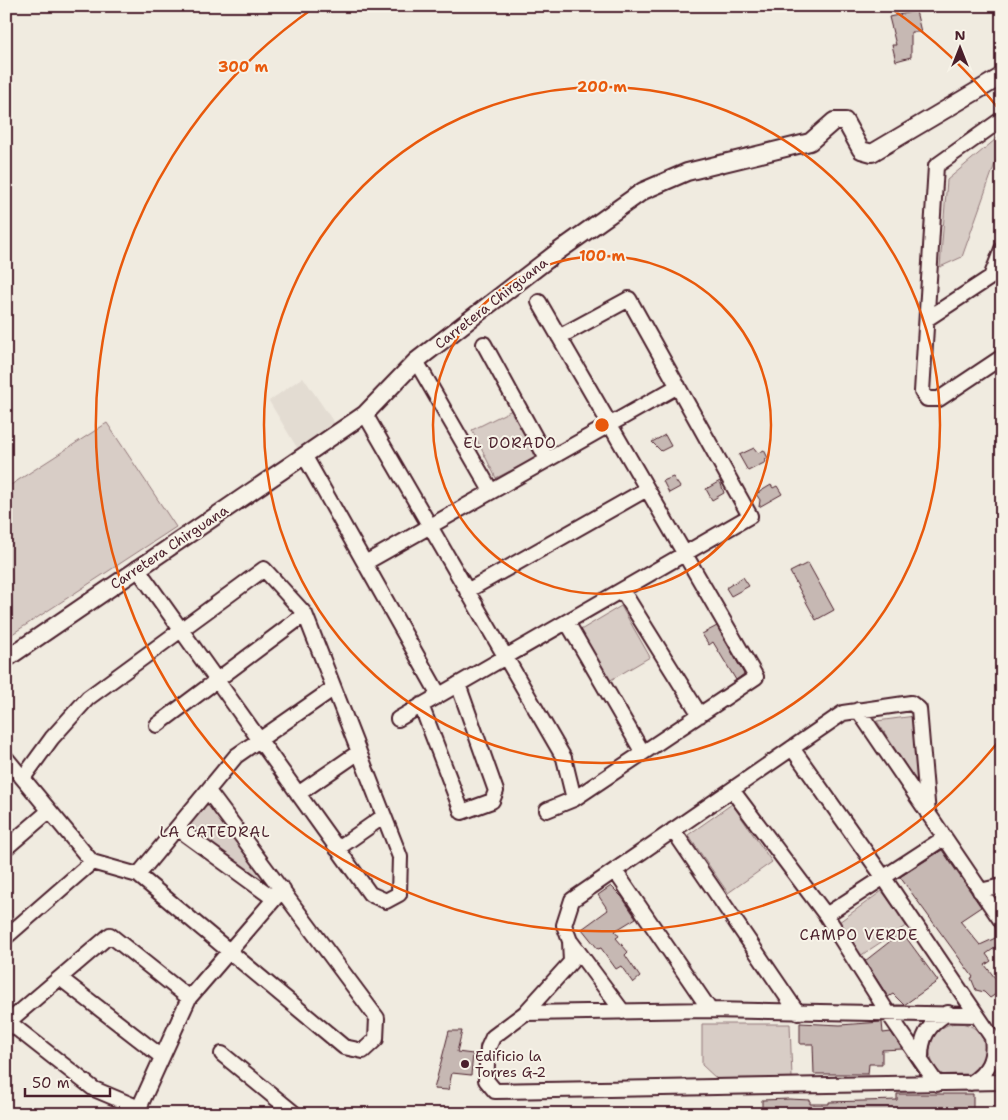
<svg xmlns="http://www.w3.org/2000/svg" width="1008" height="1120" viewBox="0 0 1008 1120" font-family="'Shantell Sans',sans-serif">
<rect width="100%" height="100%" fill="#f0ebe0"/>
<filter id="ink" filterUnits="userSpaceOnUse"><feTurbulence type="fractalNoise" baseFrequency=".02" numOctaves="2"/><feDisplacementMap in="SourceGraphic" scale="10" xChannelSelector="R" yChannelSelector="G"/><feConvolveMatrix kernelMatrix="1 2 1 2 8 2 1 2 1" color-interpolation-filters="sRGB"/></filter>
<g filter="url(#ink)">
<!-- built -->
<path fill="#e3dcd2" d="M303,377L337,427L299,451L269,401Z"/>
<!-- green -->
<path fill="#d8cdc6" stroke="#917678" d="M1002,134V144L962,257L940,267L947,180Z
M512,410L536,458L496,478L472,430Z
M107,423L176,527L6,638V488Z
M621,606L650,657L609,681L579,631Z
M915,716L921,781L917,783L877,721Z
M211,799L277,886L272,893L188,825Z
M732,804L772,862L728,893L688,835Z
M882,891L907,925L860,956L839,922Z
M930 1051a28 28 0 1 1 56 0a28 28 0 1 1-56 0Z
M702,1024H790L792,1078L717,1079L702,1065Z"/>
<!-- building -->
<path fill="#c6b8b3" stroke="#4a1f2b" d="M916,11L921,32H911V57L896,61L892,45H896L889,17Z
M665,435L671,446L661,451L652,442Z
M754,448L758,453L764,450L768,458L765,460L766,462L748,471L739,455Z
M673,477L680,487L669,493L663,481Z
M720,481L724,493L712,500L706,489Z
M771,485L773,488L777,486L782,494L759,507L760,500L756,494Z
M808,563L834,610L816,620L790,572Z
M743,577L749,586L731,596L726,588Z
M717,626L744,674L736,680L713,642L709,645L702,634Z
M942,850L981,907L960,921L980,945L1002,935V943L986,954L991,961L985,965L1002,987V990L990,998L984,992L976,990L971,978L973,977L900,877Z
M611,886L622,897L636,918L615,931L619,936L616,938L628,952L625,955L640,977L633,983L621,966L616,969L601,948L598,949L582,929L608,910L598,895Z
M902,932L938,981L904,1005L893,994L888,997L865,961Z
M882,1022L883,1033L891,1032L902,1049L882,1050V1064H869L868,1074H814L813,1044H800V1023L840,1025Z
M449,1031H462L457,1052L473,1054L471,1075L452,1073L448,1090L434,1089Z
M897,1094H973V1114H762V1100L789,1099L810,1100V1104H829V1102L897,1100Z"/>
<g fill="none" stroke-linecap="round" stroke-linejoin="round">
<defs>
<path id="minor" d="M1002,119L936,166L922,392L927,399H939L1002,357
M539,302L756,677L574,799L547,810
M927,319L991,277L1002,249
M484,344L547,459
M416,361L491,491
M365,414L564,758L574,799
M304,455L439,695
M365,563L678,386
M622,590L700,715
M467,591L647,489
M567,622L643,753
M421,705L462,812L492,801L496,791L458,684
M858,710L1002,922
M398,719L750,516L629,299L559,337
M157,725L305,614
M792,748L884,878L1002,1052
M6,758L92,862L138,875L344,1047L363,1051L376,1039L377,1018L208,791
M23,778L52,738L88,698L264,569L305,614L400,857L399,894L386,901L370,894C293,786 214,677 137,568
M732,790L826,915L888,1013L937,1084
M298,794L359,752
M928,814L919,709L911,703L843,713L572,900L564,925L570,941L571,962L525,1013L493,1037L488,1048L486,1080L495,1091L1002,1082
M177,828L273,898
M673,830L798,1013
M6,848L49,811
M337,849L384,816
M615,871L710,1010
M138,875L236,756L334,688
M980,891L1002,886
M826,915L944,838
M6,937L92,862
M571,942L623,1012
M60,978L162,1057
M525,1013L710,1010L976,1015
M6,1020L94,1089L139,1108L189,998L283,889
M8,1022L110,935L189,998
M222,1054L295,1114
M921,1061C920,1038 928,1024 948,1013
M971,1083C988,1072 995,1059 992,1038"/>
<path id="tertiary" d="M6,659L365,414L416,361L560,250L643,191L687,172L810,142L834,121H845L861,150L872,153L1002,76"/>
</defs>
<!-- minor casing -->
<use href="#minor" stroke="#4a1f2b" stroke-width="18"/>
<!-- tertiary casing -->
<use href="#tertiary" stroke="#4a1f2b" stroke-width="20"/>
<!-- minor -->
<use href="#minor" stroke="#f7f3e8" stroke-width="14"/>
<!-- tertiary -->
<use href="#tertiary" stroke="#f7f3e8" stroke-width="16"/>
</g>
</g>
<!-- distance rings -->
<g fill="none" stroke="#e8590c" stroke-width="2.5">
<circle cx="602" cy="425" r="169"/>
<circle cx="602" cy="425" r="338"/>
<path d="M1002 737A507 507 0 1 1 315 7M889 7A507 507 0 0 1 1002 113"/>
</g>
<!-- markers -->
<circle fill="#4a1f2b" stroke="#f7f3e8" stroke-width="2" cx="465" cy="1064" r="5"/>
<g text-anchor="middle" dominant-baseline="central" stroke-width="4" stroke-linejoin="round" paint-order="stroke">
<!-- street labels -->
<g font-size="14" fill="#4a1f2b" stroke="#f7f3e8">
<text transform="translate(491 303) rotate(-38)">Carretera Chirguana</text>
<text transform="translate(169 547) rotate(-34)">Carretera Chirguana</text>
</g>
<!-- poi labels -->
<g font-size="14" fill="#4a1f2b" stroke="#f7f3e8" text-anchor="start">
<text x="475" y="1056">Edificio la<tspan x="475" dy="16">Torres G-2</tspan></text>
</g>
<!-- neighbourhood labels -->
<g font-size="15" letter-spacing="1" fill="#4a1f2b" stroke="#f7f3e8">
<text x="510" y="443">EL DORADO</text>
<text x="215" y="832">LA CATEDRAL</text>
<text x="859" y="935">CAMPO VERDE</text>
</g>
</g>
<circle cx="602" cy="425" r="8" fill="#e8590c" stroke="#f7f3e8" stroke-width="2.5"/>
<g font-size="15" text-anchor="middle" font-weight="bold" fill="#e8590c" stroke="#f7f3e8" stroke-width="4" stroke-linejoin="round" paint-order="stroke">
<text x="243" y="72">300 m</text>
<text x="602" y="92">200 m</text>
<text x="602" y="261">100 m</text>
</g>
<!-- margin -->
<rect width="1008" height="1120" fill="none" stroke="#f7f3e8" stroke-width="25"/>
<rect x="12" y="12" width="983" height="1095" fill="none" stroke="#4a1f2b" stroke-width="2" filter="url(#ink)"/>
<!-- north arrow -->
<g transform="translate(960 48)" stroke="#f7f3e8" stroke-width="4" paint-order="stroke">
<path d="M0-4L9 19L0 12L-9 19Z" fill="#4a1f2b"/>
<text y="-8" font-size="14" font-weight="bold" text-anchor="middle" fill="#4a1f2b">N</text>
</g>
<!-- scale -->
<path d="M25 1088v8h85v-8" fill="none" stroke="#4a1f2b" stroke-width="2.5"/>
<text x="32" y="1088" font-size="15" fill="#4a1f2b" stroke="#f7f3e8" stroke-width="4" paint-order="stroke">50 m</text>
</svg>
